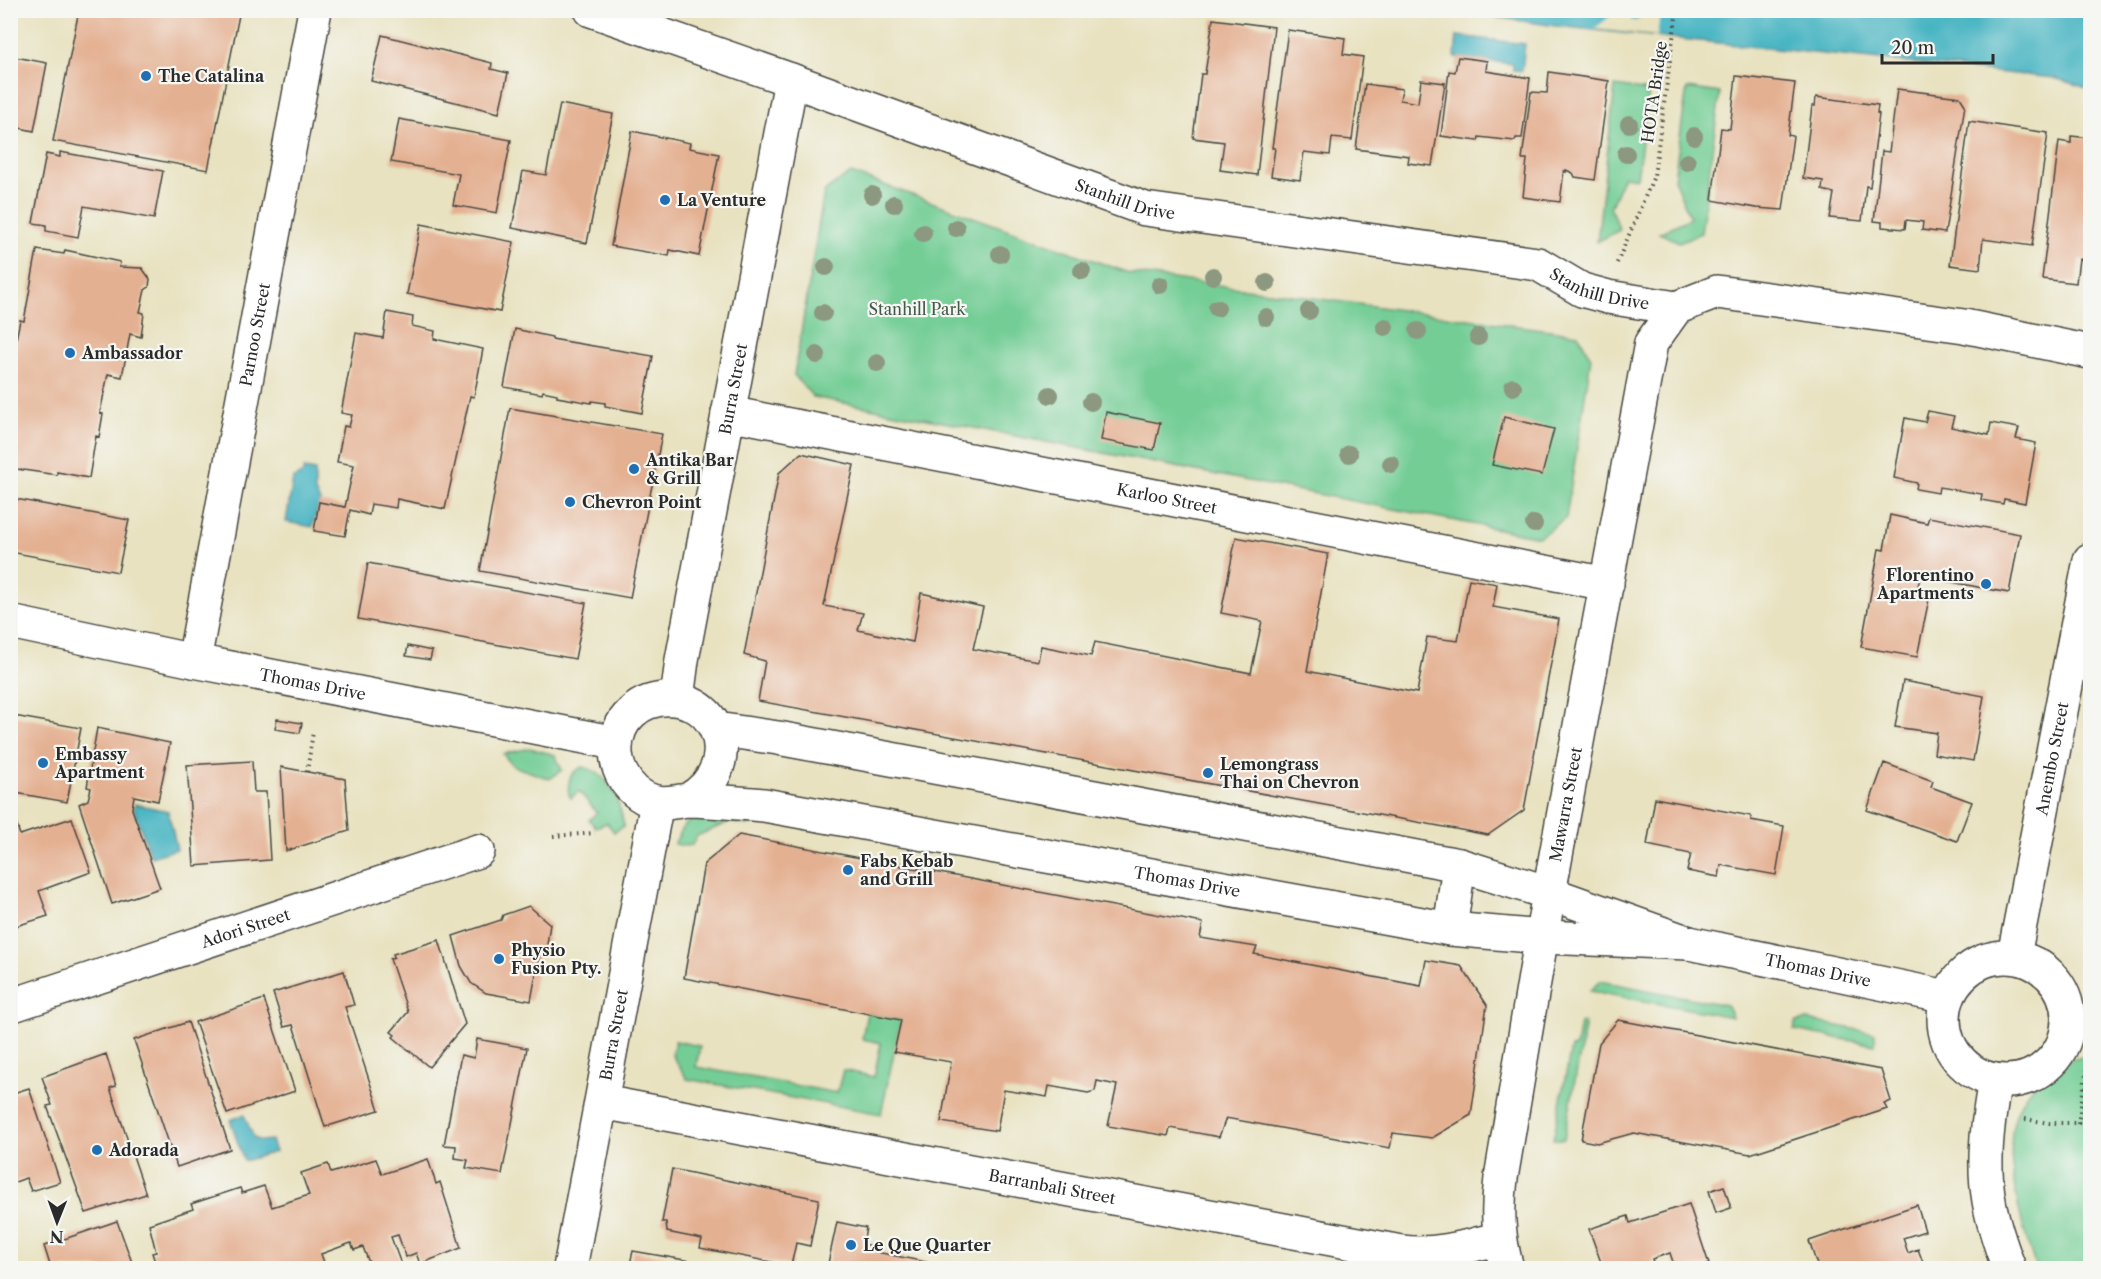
<svg xmlns="http://www.w3.org/2000/svg" width="2101" height="1279" viewBox="0 0 2101 1279" font-family="'Libre Caslon Text',serif">
<rect width="100%" height="100%" fill="#f6f6f2"/>
<filter id="ink" filterUnits="userSpaceOnUse"><feTurbulence type="fractalNoise" baseFrequency=".0167" numOctaves="2"/><feDisplacementMap in="SourceGraphic" scale="12" xChannelSelector="R" yChannelSelector="G"/><feConvolveMatrix kernelMatrix="1 2 1 2 8 2 1 2 1" color-interpolation-filters="sRGB"/></filter>
<filter id="wash" filterUnits="userSpaceOnUse"><feTurbulence type="fractalNoise" baseFrequency=".008" numOctaves="4" result="noise"/><feDisplacementMap in="SourceGraphic" scale="24" xChannelSelector="R" yChannelSelector="G"/><feGaussianBlur stdDeviation="1.35" result="paint"/><feColorMatrix in="noise" values="0 0 0 0 0 0 0 0 0 0 0 0 0 0 0 0 0 1.4 0 .05"/><feComposite in="paint" operator="in"/></filter>
<g filter="url(#wash)">
<rect width="100%" height="100%" fill="#e8e2c0"/>
<!-- green -->
<path fill="#73cd95" stroke="#4f7c60" stroke-width="1.5" d="M1615,86L1649,91L1637,178L1624,176L1610,208L1620,230L1597,242Z
M1687,88L1720,93L1701,233L1679,242L1659,233L1690,218L1674,179Z
M851,173L1129,273L1578,334L1591,358L1566,518L1539,537L813,397L794,375L824,192Z
M530,748L555,755L562,770L550,779L513,766L503,754Z
M583,767C610,772 620,803 624,826L614,832L607,823L596,827L589,820L597,813L579,791L571,798L569,795C567,781 570,772 583,767Z
M701,812L752,813L749,825L729,822L697,836L692,845L686,846L674,844L684,826Z
M1600,981L1726,1005L1732,1017L1590,991Z
M867,1013L901,1020L881,1114L687,1079L672,1055L675,1041L700,1046L696,1067L837,1093L843,1070L874,1077L881,1043L862,1039Z
M1807,1020L1875,1033V1045L1794,1030L1796,1022Z
M1580,1023H1584L1585,1027L1564,1139H1553L1571,1048L1576,1047Z
M2090,1056V1268H2036C2022,1228 1999,1147 2019,1107C2022,1100 2027,1093 2032,1087C2046,1069 2067,1058 2090,1056Z"/>
<!-- water -->
<path fill="#48b5c3" stroke="#3a7077" stroke-width="1.5" d="M1454,11H2090V89L2054,78L1556,26Z
M1457,36L1525,44L1522,71L1513,70V64L1455,57Z
M304,469L315,471V492L320,501L312,527L286,522L293,479L303,473Z
M135,804L168,811L177,849L151,857L134,809Z
M244,1115L254,1138L261,1141L271,1140L275,1152L244,1161L230,1120Z"/>
<!-- pier -->
<path fill="#e8e2c0" d="M1617,11H1628L1631,20L1636,21L1646,11L1660,13L1657,36L1594,29Z"/>
<g id="blocks">
<!-- building -->
<path fill="#e4b092" d="M79,10H240L208,170L53,141Z
M1213,19L1274,27L1257,175L1220,170L1224,142L1193,138L1201,74H1205Z
M1288,30L1345,38L1343,54L1363,57L1352,140L1332,138L1330,155L1304,152L1300,180L1271,176L1275,148H1272Z
M382,35L492,63L491,69L508,73L499,113L371,81Z
M10,56L47,63L34,131L10,126Z
M1458,57L1487,61L1486,71L1530,78L1522,138H1516L1515,141L1479,137L1478,141L1441,136L1449,71L1455,72Z
M1549,72L1609,81L1595,180L1575,177L1573,173L1566,170V172L1564,171L1560,202L1523,197L1527,159H1522L1531,92L1547,93Z
M1736,76L1795,83L1788,135L1793,136L1783,210L1756,208L1712,200L1721,128L1730,129Z
M1421,80L1445,83L1432,166L1408,163L1409,156L1356,149L1365,84L1402,89L1400,100L1418,103Z
M1897,89L1960,97L1965,105L1945,233L1922,230L1923,222L1906,220L1905,229L1882,227V222L1874,221L1882,151L1889,152Z
M1816,97L1878,105L1877,113L1879,114L1870,187L1866,186L1862,221L1830,218L1834,193L1822,190L1823,181L1803,178L1812,106H1815Z
M560,104L613,114L587,243L512,228L523,171L546,175Z
M399,119L511,140L497,213L453,205L459,174L391,162Z
M1969,121L2048,133L2032,246L1983,239L1980,269L1950,265Z
M632,131L690,143L689,148L719,154L699,256L670,250L669,256L611,246Z
M2071,136L2090,138V260L2079,259L2076,283L2042,279L2059,141L2071,143Z
M60,152L163,171L154,219L84,206L78,237L46,231V225L33,223L46,154L60,157Z
M421,224L514,242L500,312L407,294Z
M37,250L64,254L65,250L120,262L119,267L142,268L150,279L149,287L145,290L140,312L144,313L141,337L130,334L122,377L108,374L100,413L103,414L99,437L96,436L89,478L57,472V475L10,468V369L20,320L24,321Z
M387,312L413,317L412,326L435,331L434,339L483,349L474,397L470,396L445,509L397,499L396,508L371,504L369,515L350,510L345,536L314,531L319,502L345,507L354,465L337,462L344,426L349,427L352,415L341,413L356,333L383,338Z
M515,329L552,337V339L653,356L642,413L605,406V403L592,401L591,403L557,397V394L543,391L542,394L504,387Z
M510,408L662,434L630,598L480,571Z
M1928,411L1954,416L1951,427L1989,435L1991,423L2019,428L2016,439L2036,443L2025,503L2004,499L2003,504L1981,500L1982,494L1939,487L1938,493L1916,489L1917,483L1894,478L1905,418L1925,422Z
M1106,412L1160,423L1154,450L1101,440Z
M1504,417L1554,429L1542,475L1492,465Z
M801,453L854,465L824,606L863,613L858,630L913,642L921,593L983,607L973,649L1038,661L1041,646L1091,656L1095,642L1251,673L1262,621L1221,613L1236,537L1328,554L1307,671L1417,693L1427,637L1458,641L1469,579L1497,584L1493,607L1559,619L1524,810L1488,835L758,701L765,661L744,655L779,473Z
M10,498L129,520L118,572L10,552Z
M1890,515L1927,523L1929,517L2020,534L2009,593L1920,576L1917,592L1930,594L1917,657L1861,647L1879,549L1884,550Z
M368,563L586,603L575,659L358,619Z
M408,646L432,651L430,660L406,656Z
M1903,681L1984,696L1973,761L1934,754L1937,733L1895,727Z
M14,716L81,728L67,802L10,792V735Z
M277,719L302,723L300,733L275,729Z
M97,728L170,743L158,801L134,796L132,809L160,888L112,904L79,804L88,800L91,788L87,787Z
M252,761L254,792H266L270,860L194,866L187,765Z
M1884,763L1933,781L1931,787L1972,802L1957,841L1867,810Z
M281,767L345,779L349,831L286,851Z
M1655,798L1751,816V820L1784,826L1776,875L1721,865L1719,877L1687,871L1691,854L1647,845Z
M14,817L20,835L72,818L91,872L39,891L48,916L10,928V818Z
M739,835L1203,923L1200,938L1257,947L1254,954L1421,986L1426,960L1461,966L1487,1005L1471,1115L1432,1138L1393,1133L1390,1148L1226,1118L1219,1137L1170,1128L1168,1136L1108,1126L1117,1085L1097,1081L1095,1091L1088,1093L1049,1086L1047,1097L1004,1090L997,1131L941,1122L951,1062L894,1052L901,1020L684,978L704,864Z
M529,906L550,924L546,951L540,952L531,1001L486,993L471,983L461,966L453,936L501,920L503,915Z
M439,940L465,1024L429,1067L393,1037L395,1035L391,1032L408,1012L390,959L394,957L393,954Z
M344,971L354,1005L345,1007L379,1110L325,1127L293,1025L284,1027L273,993Z
M264,999L295,1091L227,1114L195,1022Z
M1618,1020L1881,1070L1891,1101L1884,1104L1887,1109L1750,1154L1634,1133L1597,1143L1581,1140L1599,1043Z
M188,1022L230,1149L177,1167L134,1040Z
M477,1039L527,1048L502,1174L466,1168L468,1160L455,1158L456,1146L444,1145L461,1055L474,1058Z
M106,1054L116,1086L110,1088L146,1194L86,1213L47,1106L52,1105L42,1077Z
M29,1088L60,1182L31,1191L26,1178L10,1184V1094Z
M376,1159L382,1174L428,1159L436,1184L440,1182L461,1248L420,1264L416,1253L406,1257L398,1235L391,1237L401,1264L388,1268H371L363,1247L354,1250L351,1243L321,1254L326,1268H301V1266L295,1268H157L152,1253L156,1252L149,1224L193,1209L191,1204L240,1188L242,1193L264,1186L272,1207L309,1195L301,1173L328,1164L331,1173Z
M672,1169L819,1199L810,1246L796,1243L791,1266L700,1248L702,1239L667,1232L666,1222H662Z
M1724,1186L1731,1208L1716,1213L1709,1191Z
M1689,1204L1709,1264L1697,1268H1675L1670,1253L1652,1259L1655,1268H1603L1589,1229L1628,1216L1630,1223Z
M1917,1205L1925,1231L1903,1238L1908,1253L1918,1249L1925,1268H1818L1809,1241Z
M117,1221L134,1268H51L44,1246Z
M837,1222L866,1228L863,1244L877,1247L876,1252L955,1268H827Z
M633,1251L725,1267V1268H629Z"/>
</g>
</g>
<g filter="url(#ink)">
<use href="#blocks" fill-opacity="0" stroke="#474641" stroke-width="1.5"/>
<g fill="none" stroke-linecap="round" stroke-linejoin="round">
<defs>
<g id="minor">
<path id="s1" d="M591,10L791,80L1145,209L1538,264L1582,290L1608,297L1676,308"/>
<path id="s2" d="M728,413L1607,584"/>
<path id="s3" d="M194,661L315,10"/>
<path id="s4" d="M677,699L682,660L791,80"/>
<path id="s5" d="M2014,956L2090,560"/>
<path id="s6" d="M10,1006L478,851"/>
<path d="M1995,1080C1988,1120 1982,1161 1989,1201C1993,1224 2001,1247 2009,1268"/>
<path id="s7" d="M602,1102L1401,1252C1436,1256 1466,1247 1500,1238"/>
<path id="s8" d="M570,1268L657,802"/>
<path id="s9" d="M1507,1268C1498,1237 1497,1210 1501,1178L1549,893L1651,343L1676,308L1717,292L1964,326L2090,352"/>
</g>
<g id="secondary">
<path id="s10" d="M10,622L194,661L616,743"/>
<path id="s11" d="M716,729L778,738L1459,865L1549,893L1689,943L1947,997"/>
<path id="s12" d="M688,800C751,763 713,682 649,702C637,706 625,717 620,729C608,759 624,793 655,802C668,805 679,800 691,800C715,801 740,803 764,805L1450,929L1543,937L1689,943"/>
<path d="M1450,929L1459,865"/>
<circle cx="2006" cy="1019" r="62"/>
</g>
</defs>
<!-- minor casing -->
<use href="#minor" stroke="#474641" stroke-width="36"/>
<!-- secondary casing -->
<use href="#secondary" stroke="#474641" stroke-width="36"/>
<!-- path -->
<path stroke="#474641" stroke-width="4" stroke-dasharray="1.5 4.5" stroke-linecap="butt" d="M1617,263L1654,176L1677,10
M307,772L313,732
M553,836L595,833
M2025,1119L2049,1123H2090
M2078,1124L2089,1056"/>
<!-- minor -->
<use href="#minor" stroke="#fff" stroke-width="33"/>
<!-- secondary -->
<use href="#secondary" stroke="#fff" stroke-width="33"/>
</g>
<!-- trees -->
<g fill="#8c9880">
<circle cx="1629" cy="124" r="9"/>
<circle cx="1694" cy="136" r="9"/>
<circle cx="1626" cy="154" r="9"/>
<circle cx="1687" cy="162" r="9"/>
<circle cx="872" cy="195" r="9"/>
<circle cx="894" cy="204" r="9"/>
<circle cx="956" cy="228" r="9"/>
<circle cx="923" cy="233" r="9"/>
<circle cx="1000" cy="254" r="9"/>
<circle cx="826" cy="267" r="9"/>
<circle cx="1082" cy="271" r="9"/>
<circle cx="1213" cy="276" r="9"/>
<circle cx="1267" cy="283" r="9"/>
<circle cx="1160" cy="285" r="9"/>
<circle cx="1217" cy="308" r="9"/>
<circle cx="1309" cy="311" r="9"/>
<circle cx="823" cy="313" r="9"/>
<circle cx="1266" cy="317" r="9"/>
<circle cx="1385" cy="327" r="9"/>
<circle cx="1418" cy="331" r="9"/>
<circle cx="1478" cy="337" r="9"/>
<circle cx="817" cy="355" r="9"/>
<circle cx="877" cy="363" r="9"/>
<circle cx="1513" cy="387" r="9"/>
<circle cx="1050" cy="395" r="9"/>
<circle cx="1091" cy="402" r="9"/>
<circle cx="1349" cy="454" r="9"/>
<circle cx="1391" cy="464" r="9"/>
<circle cx="1534" cy="524" r="9"/>
</g>
</g>
<!-- markers -->
<g fill="#1f6fb2" stroke="#f6f6f2" stroke-width="2">
<circle cx="146" cy="76" r="6"/>
<circle cx="665" cy="200" r="6"/>
<circle cx="70" cy="353" r="6"/>
<circle cx="634" cy="469" r="6"/>
<circle cx="570" cy="502" r="6"/>
<circle cx="1986" cy="584" r="6"/>
<circle cx="43" cy="763" r="6"/>
<circle cx="1208" cy="773" r="6"/>
<circle cx="848" cy="870" r="6"/>
<circle cx="499" cy="959" r="6"/>
<circle cx="97" cy="1150" r="6"/>
<circle cx="851" cy="1245" r="6"/>
</g>
<g text-anchor="middle" dominant-baseline="central" stroke-width="4.5" stroke-linejoin="round" paint-order="stroke">
<!-- poi labels -->
<g font-size="16" font-weight="bold" fill="#2b2b2b" stroke="#f6f6f2" text-anchor="start">
<text x="158" y="76">The Catalina</text>
<text x="677" y="200">La Venture</text>
<text x="82" y="353">Ambassador</text>
<text x="646" y="460">Antika Bar<tspan x="646" dy="18">&amp; Grill</tspan></text>
<text x="582" y="502">Chevron Point</text>
<text x="1974" y="575" text-anchor="end">Florentino<tspan x="1974" dy="18">Apartments</tspan></text>
<text x="55" y="754">Embassy<tspan x="55" dy="18">Apartment</tspan></text>
<text x="1220" y="764">Lemongrass<tspan x="1220" dy="18">Thai on Chevron</tspan></text>
<text x="860" y="861">Fabs Kebab<tspan x="860" dy="18">and Grill</tspan></text>
<text x="511" y="950">Physio<tspan x="511" dy="18">Fusion Pty.</tspan></text>
<text x="109" y="1150">Adorada</text>
<text x="863" y="1245">Le Que Quarter</text>
</g>
<!-- street labels -->
<g font-size="16" fill="#2b2b2b" stroke="#f6f6f2">
<text transform="translate(1654 92) rotate(-82)">HOTA Bridge</text>
<text stroke="none"><textPath href="#s1" startOffset="567">Stanhill Drive</textPath></text>
<text stroke="none"><textPath href="#s1" startOffset="1053">Stanhill Drive</textPath></text>
<text stroke="none"><textPath href="#s3" startOffset="332">Parnoo Street</textPath></text>
<text stroke="none"><textPath href="#s4" startOffset="315">Burra Street</textPath></text>
<text stroke="none"><textPath href="#s2" startOffset="447">Karloo Street</textPath></text>
<text stroke="none"><textPath href="#s10" startOffset="309">Thomas Drive</textPath></text>
<text stroke="none"><textPath href="#s5" startOffset="201">Anembo Street</textPath></text>
<text stroke="none"><textPath href="#s9" startOffset="470">Mawarra Street</textPath></text>
<text stroke="none"><textPath href="#s12" startOffset="834">Thomas Drive</textPath></text>
<text stroke="none"><textPath href="#s6" startOffset="248">Adori Street</textPath></text>
<text stroke="none"><textPath href="#s11" startOffset="1130">Thomas Drive</textPath></text>
<text stroke="none"><textPath href="#s8" startOffset="237">Burra Street</textPath></text>
<text stroke="none"><textPath href="#s7" startOffset="458">Barranbali Street</textPath></text>
</g>
<!-- park labels -->
<g font-size="16" fill="#415c4b" stroke="#f6f6f2">
<text x="917" y="309">Stanhill Park</text>
</g>
</g>
<!-- margin -->
<rect width="2101" height="1279" fill="none" stroke="#f6f6f2" stroke-width="36"/>
<!-- north arrow -->
<g transform="translate(57 1222) rotate(181)" stroke="#f6f6f2" stroke-width="4.5" paint-order="stroke">
<path d="M0-4.5L10 22L0 15L-10 22Z" fill="#2b2b2b"/>
<text y="-9" font-size="16" font-weight="bold" text-anchor="middle" fill="#2b2b2b">N</text>
</g>
<!-- scale -->
<path d="M1882 54v9h111v-9" fill="none" stroke="#2b2b2b" stroke-width="3"/>
<text x="1891" y="54" font-size="18" fill="#2b2b2b" stroke="#f6f6f2" stroke-width="4.5" paint-order="stroke">20 m</text>
</svg>
